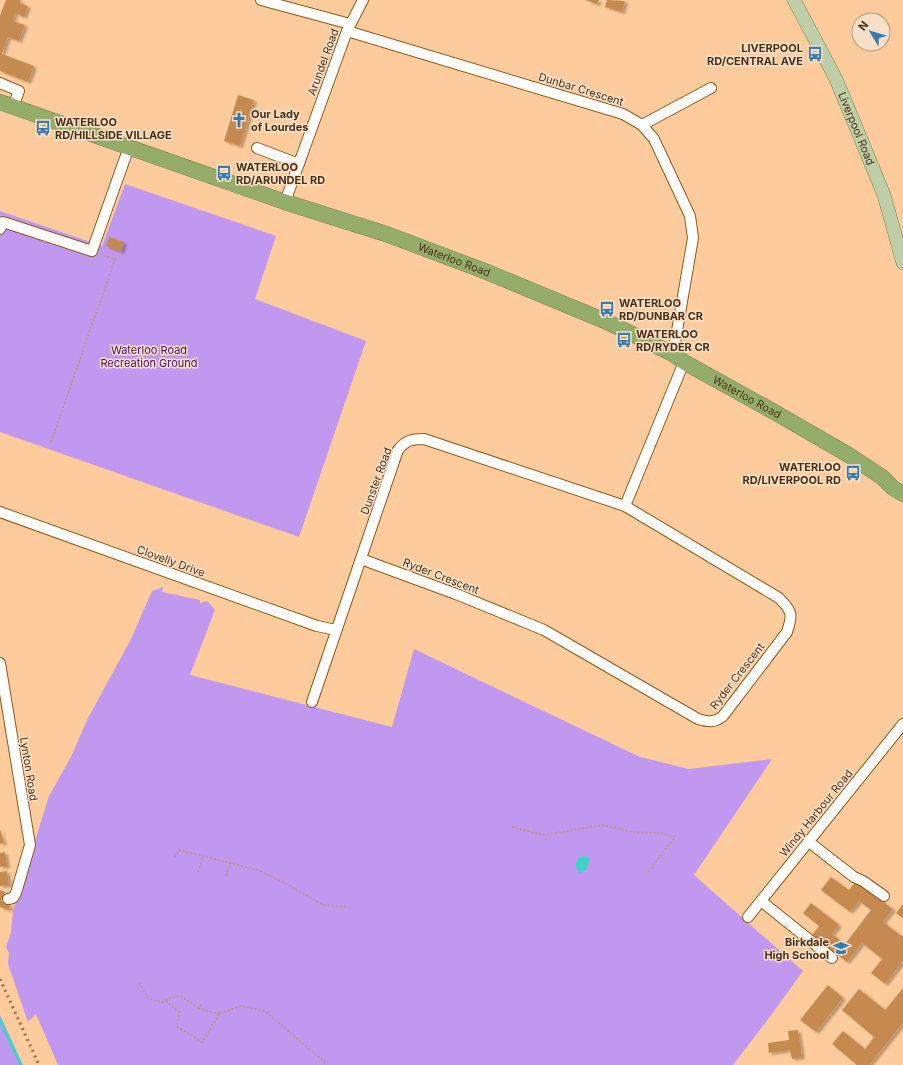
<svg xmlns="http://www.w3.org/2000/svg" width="903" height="1065" viewBox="0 0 903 1065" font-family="Inter,sans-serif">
<defs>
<filter id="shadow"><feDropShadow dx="3" dy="2" stdDeviation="1" flood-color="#0004"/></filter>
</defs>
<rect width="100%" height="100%" fill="#fecc9c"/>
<!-- green -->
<path fill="#c098ef" d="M125,184L276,236L255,299L366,341L299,537L0,432V211L102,246Z
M163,587L162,592L200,600V603L207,601L215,610L190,675L392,727L414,649L640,757L689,769L772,759L694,875L803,971L766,1022L733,1065H58L36,1014L28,1022L8,964L9,953L6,947L11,932L13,911L49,796L71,757L88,718L130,641L152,591Z
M0,1015L23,1065H0Z"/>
<!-- water -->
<path fill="#39d5c5" d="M584,856L590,858L586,870L580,873C574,868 575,862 580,857Z"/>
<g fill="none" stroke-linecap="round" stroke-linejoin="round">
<!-- stream -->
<path stroke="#39d5c5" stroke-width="3" d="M0,1020L21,1065"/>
</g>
<!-- building -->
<path fill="#c58a4f" filter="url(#shadow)" d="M6,0H21L20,3L28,6L24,17L15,13L13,21L25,25L19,41L8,37L2,54L34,66L28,82L0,71V16Z
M585,0H599L597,4Z
M607,0L625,1L622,12L605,7Z
M238,95L254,100L240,146L224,141Z
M109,237L124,242L121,252L106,246Z
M0,829L4,843L0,844Z
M5,852L7,866L0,867V853Z
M7,871L9,885L0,886V872Z
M831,877L849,890L856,881L893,909L883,922L903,937V961L885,984L871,973L882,959L862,943L847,962L812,935L819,926L803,913L811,903L839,925L832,934L845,944L871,910L859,901L850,912L821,890Z
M0,890L5,892L1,901L10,905L9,910L0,907Z
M903,904V918L896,913Z
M828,985L843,998L816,1032L800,1020Z
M903,988V1023L869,1065H857L832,1044L843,1031L865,1049L874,1037L842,1010L859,989L885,1010Z
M798,1030L802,1057L792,1059L790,1050L769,1053L768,1043L789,1040L788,1031Z"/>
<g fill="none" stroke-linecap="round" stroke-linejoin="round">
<defs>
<path id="minor" d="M261,0L350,24
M347,31L623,114L642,125L654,139L690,216L693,238L673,354
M0,83L19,91L13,107
M642,125L711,88
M257,148L299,164
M285,202L347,31L363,0
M0,229L3,222L92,251L129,147
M625,506L684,362
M0,512L317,626L336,630
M0,663L30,845L16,893L13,898L8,899
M312,702C340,618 370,534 398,450C406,440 412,439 424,439L625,506L779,598C792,611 793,614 787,632L723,716C715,723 708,722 698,719L544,630L456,594L361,559
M809,842L854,877L863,881L884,896
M761,901L832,958
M748,917L903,724"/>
<g id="major">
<path id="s1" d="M794,0L836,79L884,195L903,263"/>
</g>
<g id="highway">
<path id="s2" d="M0,102L285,202L386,234L487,272L605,321L673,354L684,362L776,413L847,454L882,477L893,488L903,494"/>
</g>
</defs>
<!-- minor casing -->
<use href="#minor" stroke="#905918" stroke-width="12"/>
<!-- major casing -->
<use href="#major" stroke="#7b824d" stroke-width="14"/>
<!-- highway casing -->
<use href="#highway" stroke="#7b824d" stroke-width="16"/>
<!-- path -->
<path stroke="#c39971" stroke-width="1.5" stroke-dasharray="2 2" stroke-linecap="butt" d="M51,442L115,259L101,255
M512,827L543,835L603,825L633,832L660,833L675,837L647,873
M175,857L179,850L258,870L281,881L323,905L346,907
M198,872L203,856
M226,876L230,863
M139,983L148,998L156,1001L163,1002L172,997L181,996L198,1008L201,1005
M166,1001L179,1012L177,1027L202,1042L220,1013H215L198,1008
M220,1013L241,1006L265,1011L328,1065"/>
<!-- minor -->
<use href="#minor" stroke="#fff" stroke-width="10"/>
<!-- major -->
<use href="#major" stroke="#bfcea6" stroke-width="13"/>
<!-- highway -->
<use href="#highway" stroke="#95ad6a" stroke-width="15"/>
<!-- rail -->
<path stroke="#94714e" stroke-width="3" stroke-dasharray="2 4" stroke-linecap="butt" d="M0,979L39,1065"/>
</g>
<!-- icons -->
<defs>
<symbol id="bus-bare" viewBox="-9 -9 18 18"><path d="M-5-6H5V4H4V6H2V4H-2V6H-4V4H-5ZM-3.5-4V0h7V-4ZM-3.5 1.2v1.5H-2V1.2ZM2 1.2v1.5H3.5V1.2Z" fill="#367bb1" stroke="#f8dfc7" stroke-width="2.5" paint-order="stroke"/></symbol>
<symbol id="church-bare" viewBox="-9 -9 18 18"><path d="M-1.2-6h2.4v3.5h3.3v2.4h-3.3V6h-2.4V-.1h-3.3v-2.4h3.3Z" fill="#367bb1" stroke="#f8dfc7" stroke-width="2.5" paint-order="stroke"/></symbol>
<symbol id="school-bare" viewBox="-9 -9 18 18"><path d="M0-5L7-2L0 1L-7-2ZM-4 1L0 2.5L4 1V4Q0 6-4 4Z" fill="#367bb1" stroke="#f8dfc7" stroke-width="2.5" paint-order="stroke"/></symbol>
</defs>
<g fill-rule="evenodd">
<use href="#bus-bare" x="804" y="43" width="22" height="22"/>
<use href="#church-bare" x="228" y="109" width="22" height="22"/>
<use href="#bus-bare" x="32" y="117" width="22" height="22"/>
<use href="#bus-bare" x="213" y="162" width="22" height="22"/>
<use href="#bus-bare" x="596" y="298" width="22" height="22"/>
<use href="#bus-bare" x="613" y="329" width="22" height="22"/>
<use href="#bus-bare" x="842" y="462" width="22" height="22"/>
<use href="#school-bare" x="830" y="937" width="22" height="22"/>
</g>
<g text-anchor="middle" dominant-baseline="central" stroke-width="3" stroke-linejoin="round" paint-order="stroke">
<!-- poi labels -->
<g font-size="11" font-weight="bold" fill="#4a3118" stroke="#f8dfc7" text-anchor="start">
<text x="803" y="48" text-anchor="end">LIVERPOOL<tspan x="803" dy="13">RD/CENTRAL AVE</tspan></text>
<text x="251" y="114">Our Lady<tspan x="251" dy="13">of Lourdes</tspan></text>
<text x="55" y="122">WATERLOO<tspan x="55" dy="13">RD/HILLSIDE VILLAGE</tspan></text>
<text x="236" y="167">WATERLOO<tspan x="236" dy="13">RD/ARUNDEL RD</tspan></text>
<text x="619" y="303">WATERLOO<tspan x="619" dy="13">RD/DUNBAR CR</tspan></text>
<text x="636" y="334">WATERLOO<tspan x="636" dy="13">RD/RYDER CR</tspan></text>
<text x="841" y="467" text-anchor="end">WATERLOO<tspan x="841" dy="13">RD/LIVERPOOL RD</tspan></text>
<text x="829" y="942" text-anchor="end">Birkdale<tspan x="829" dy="13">High School</tspan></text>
</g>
<!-- street labels -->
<g font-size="11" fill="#4a3118" stroke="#f8dfc7">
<text transform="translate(323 62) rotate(-70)">Arundel Road</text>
<text transform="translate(581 89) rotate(17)">Dunbar Crescent</text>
<text stroke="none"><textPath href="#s1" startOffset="143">Liverpool Road</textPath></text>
<text stroke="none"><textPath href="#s2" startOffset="481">Waterloo Road</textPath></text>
<text stroke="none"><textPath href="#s2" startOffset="805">Waterloo Road</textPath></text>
<text transform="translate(376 481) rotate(-70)">Dunster Road</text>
<text transform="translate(171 561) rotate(20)">Clovelly Drive</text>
<text transform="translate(441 576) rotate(21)">Ryder Crescent</text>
<text transform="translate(737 676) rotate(-52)">Ryder Crescent</text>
<text transform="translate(29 769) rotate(81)">Lynton Road</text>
<text transform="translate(816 813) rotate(-51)">Windy Harbour Road</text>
</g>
<!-- park labels -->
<g font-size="11" fill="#450d6e" stroke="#f8dfc7">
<text x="149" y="350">Waterloo Road<tspan x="149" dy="13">Recreation Ground</tspan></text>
</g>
</g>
<!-- north arrow -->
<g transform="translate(871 32) rotate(308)"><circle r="19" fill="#f8dfc7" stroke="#b29981"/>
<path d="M0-3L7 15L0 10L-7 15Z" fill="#367bb1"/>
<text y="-6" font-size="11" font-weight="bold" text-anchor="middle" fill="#4a3118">N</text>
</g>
</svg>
